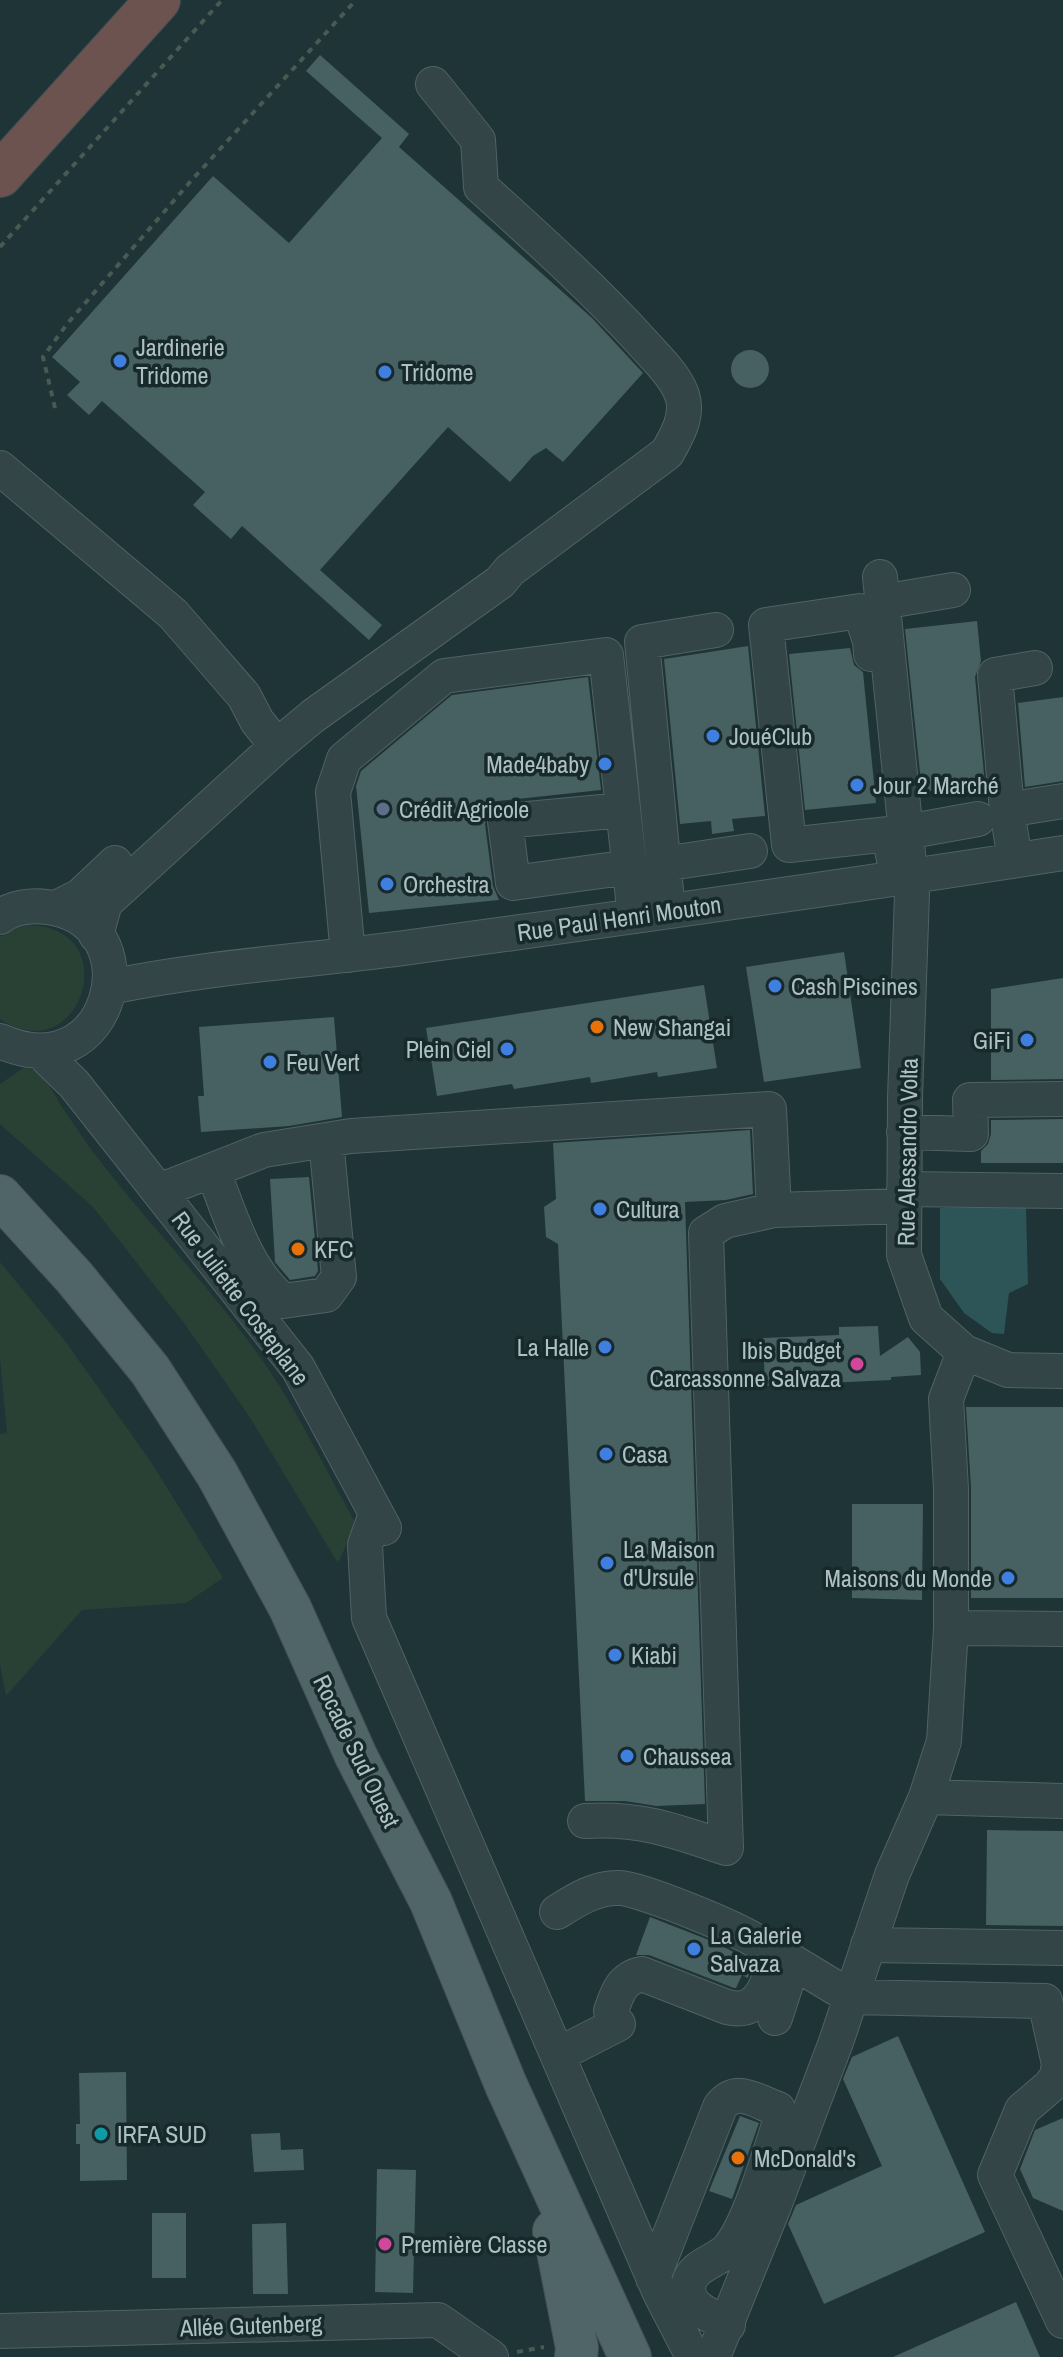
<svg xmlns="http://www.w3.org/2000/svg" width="1063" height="2357" viewBox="0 0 1063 2357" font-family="'Archivo Narrow',sans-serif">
<rect width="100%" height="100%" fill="#1f3436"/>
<!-- green -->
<path fill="#294034" d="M28,925C128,927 80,1073 0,1019V937L16,928Z
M25,1067C48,1074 51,1091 64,1110C72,1122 80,1133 88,1145C151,1230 230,1305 285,1395C310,1437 332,1481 356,1524L338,1563L249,1416L184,1323L93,1207L0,1124V1084Z
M0,1262L65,1341L151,1462L223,1578L186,1603L82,1610L6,1696L0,1664V1434L7,1433L0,1359Z"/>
<!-- water -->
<path fill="#2d5457" d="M1026,1206L1028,1284L1009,1293L1004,1334L992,1333L964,1313L940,1279V1208Z"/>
<!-- building -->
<path fill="#476062" d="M320,55L409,134L399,147L592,318L643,373L563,462L546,448L533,456L510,482L448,427L320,570L382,625L369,640L242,526L231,539L193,505L205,492L102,401L89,415L67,395L80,382L52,357L213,176L289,243L382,138L306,71Z
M731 369a19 19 0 1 1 38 0a19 19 0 1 1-38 0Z
M977,621L981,661L975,677L985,785L922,792L905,629Z
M748,646L765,816L732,819L734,831L712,834L711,821L680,824L664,659Z
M850,648L854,665L863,672L876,803L805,810L789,654Z
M588,677L601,790L489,802L485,824L493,886L499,900L369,913L356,786L361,771L452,695Z
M1063,697V781L1025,787L1018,703Z
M844,952L861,1068L764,1082L746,967Z
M1063,978V1079L991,1080V989Z
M704,985L717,1068L658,1077L657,1072L591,1083L590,1077L514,1089L512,1084L437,1096L426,1028Z
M334,1017L342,1117L289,1126L201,1132L198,1096H204L199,1027Z
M1063,1119V1163H981V1151L988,1144L991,1134V1120Z
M750,1130L753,1194L726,1200L685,1202L705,1804L656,1806L625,1801H585L558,1244L546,1237L544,1207L556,1199L553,1143Z
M309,1177L318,1271L315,1276L290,1280L275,1262L270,1179Z
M878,1326L880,1356L908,1337L920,1352L921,1375L891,1377V1380L765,1386L763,1338L839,1335V1327Z
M966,1407H1063V1598H971V1488Z
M852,1504H923L922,1600L852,1598Z
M987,1830L1063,1831V1926L986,1925Z
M650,1917L714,1942L749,1960L751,1964L748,1978L742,1975L736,1988H734L649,1955H636Z
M898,2036L985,2232L824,2304L788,2224L796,2205L882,2166L843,2079L852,2057Z
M126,2072L127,2180L80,2181V2144H76V2124H80L79,2073Z
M740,2116L759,2123L732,2199L709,2191Z
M1063,2118V2211L1033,2198L1020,2169L1035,2130Z
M280,2133L281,2150L303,2149L304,2170L254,2172L251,2134Z
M377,2169L416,2170L413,2293L375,2292Z
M152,2213H186V2278H152Z
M286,2223L288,2294H253L252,2224Z
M1016,2302L1040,2357H893Z"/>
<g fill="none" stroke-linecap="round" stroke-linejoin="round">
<defs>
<path id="minor" d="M0,468L173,614L244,696L257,721L277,746
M880,577L912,893L905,1098L904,1255L926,1318L964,1352L1008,1370L1063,1371
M882,602L953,590
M871,654L870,641L860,611L766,625L789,845L889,834L896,870
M623,810L505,821L513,883L630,867
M1007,810L995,675L1035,668
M906,832L978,819
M1015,860L1007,810L1063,801
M663,864L750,851
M56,908L80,896L115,863
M668,911L642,642L716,630
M0,917C12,907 32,905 47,907C155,921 113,1092 0,1041
M96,935L105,903L277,746L313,716L500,582L510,570L667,453C677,436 689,415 682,395C675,375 655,357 641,341C591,286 536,237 481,187L478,140L433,84
M348,955L333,792L344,759L444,676L606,655L635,916
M110,987C207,967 306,961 404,948C624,918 844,887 1063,853
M41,1052L74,1084L298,1368L384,1528
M904,1132L971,1134L970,1100L1063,1099
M213,1171C231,1217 245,1269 283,1301L326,1295L339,1277L326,1140
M904,1189L1063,1191
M159,1191L264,1150L351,1136L769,1109L774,1210L725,1221L706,1233L726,1848C673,1830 642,1818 585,1821
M774,1210L904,1206
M376,1514L365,1545L369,1618L660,2293L691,2353L699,2357
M951,1628L1063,1629
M926,1797L1063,1801
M557,1912C576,1900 596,1887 620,1888C638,1888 760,1936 768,1950C777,1966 766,1995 751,2005C743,2010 735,2009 727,2007L642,1974C622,1978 617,1993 611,2011
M868,1945L1063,1948
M775,2018L793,1962L851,1997L1045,2001L1059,2064L1057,2076L1050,2086L1022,2110L995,2175L1063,2321
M569,2049L618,2024
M653,2278L720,2107C737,2085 755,2101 778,2109L781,2117L779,2125C768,2158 750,2221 730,2247C720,2261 693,2264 689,2283C683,2307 711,2315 728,2325
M0,2331L438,2320L491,2357
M713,2357L774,2206L836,2042L892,1875L926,1797L944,1741L951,1628V1489L946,1399L964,1352"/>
<path id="major" d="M0,1196L74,1277L150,1370L217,1474L290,1608L356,1756L431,1902L506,2085L630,2357
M554,2231L577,2348L576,2357"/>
<path id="highway" d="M0,175L158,0"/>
</defs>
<!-- minor casing -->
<use href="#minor" stroke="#506265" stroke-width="36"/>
<!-- major casing -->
<use href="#major" stroke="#3f5153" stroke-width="44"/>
<!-- highway casing -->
<use href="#highway" stroke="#3d4f51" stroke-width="46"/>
<!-- path -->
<path stroke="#465b54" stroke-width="4" stroke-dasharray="6 6" stroke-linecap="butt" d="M0,247L222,0
M55,408L43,357L67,324L190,182L356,0
M517,2352L544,2347"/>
<!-- minor -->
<use href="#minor" stroke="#334547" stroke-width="34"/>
<!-- major -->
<use href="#major" stroke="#506567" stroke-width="42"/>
<!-- highway -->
<use href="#highway" stroke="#6d5350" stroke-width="44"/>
</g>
<!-- markers -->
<g fill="#3f7fe0" stroke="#18292b" stroke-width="3">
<circle cx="120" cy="361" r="8"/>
<circle cx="385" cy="372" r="8"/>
<circle cx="713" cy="736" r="8"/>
<circle cx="605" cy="764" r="8"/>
<circle cx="857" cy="785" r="8"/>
<circle cx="387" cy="884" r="8"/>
<circle cx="775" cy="986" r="8"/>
<circle cx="1027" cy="1040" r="8"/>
<circle cx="507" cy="1049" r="8"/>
<circle cx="270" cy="1062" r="8"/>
<circle cx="600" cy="1209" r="8"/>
<circle cx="605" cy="1347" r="8"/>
<circle cx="606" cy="1454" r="8"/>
<circle cx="607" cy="1563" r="8"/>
<circle cx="1008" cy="1578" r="8"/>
<circle cx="615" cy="1655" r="8"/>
<circle cx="627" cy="1756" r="8"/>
<circle cx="694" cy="1949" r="8"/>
</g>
<circle fill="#5c6f8a" stroke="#18292b" stroke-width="3" cx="383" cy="809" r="8"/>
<g fill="#e8710a" stroke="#18292b" stroke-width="3">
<circle cx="597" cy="1027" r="8"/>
<circle cx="298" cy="1249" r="8"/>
<circle cx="738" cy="2158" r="8"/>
</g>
<g fill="#d1479c" stroke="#18292b" stroke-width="3">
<circle cx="857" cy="1364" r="8"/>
<circle cx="385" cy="2244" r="8"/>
</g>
<circle fill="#0f9aa8" stroke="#18292b" stroke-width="3" cx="101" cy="2134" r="8"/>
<g text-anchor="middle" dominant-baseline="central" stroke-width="7" stroke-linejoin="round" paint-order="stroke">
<!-- poi labels -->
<g font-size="24" fill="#adc1c4" stroke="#18292b" text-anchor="start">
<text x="136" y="347">Jardinerie<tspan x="136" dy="28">Tridome</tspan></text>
<text x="401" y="372">Tridome</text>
<text x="729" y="736">JouéClub</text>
<text x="589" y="764" text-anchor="end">Made4baby</text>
<text x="873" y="785">Jour 2 Marché</text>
<text x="399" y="809">Crédit Agricole</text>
<text x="403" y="884">Orchestra</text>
<text x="791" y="986">Cash Piscines</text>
<text x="613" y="1027">New Shangai</text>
<text x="1011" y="1040" text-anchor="end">GiFi</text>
<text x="491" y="1049" text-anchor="end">Plein Ciel</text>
<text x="286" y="1062">Feu Vert</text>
<text x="616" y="1209">Cultura</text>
<text x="314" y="1249">KFC</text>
<text x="589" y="1347" text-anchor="end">La Halle</text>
<text x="841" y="1350" text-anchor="end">Ibis Budget<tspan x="841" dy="28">Carcassonne Salvaza</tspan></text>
<text x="622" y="1454">Casa</text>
<text x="623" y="1549">La Maison<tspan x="623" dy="28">d'Ursule</tspan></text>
<text x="992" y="1578" text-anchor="end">Maisons du Monde</text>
<text x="631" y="1655">Kiabi</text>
<text x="643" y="1756">Chaussea</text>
<text x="710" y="1935">La Galerie<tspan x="710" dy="28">Salvaza</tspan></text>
<text x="117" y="2134">IRFA SUD</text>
<text x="754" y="2158">McDonald's</text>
<text x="401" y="2244">Première Classe</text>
</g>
<!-- street labels -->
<g font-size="24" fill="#adc1c4" stroke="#18292b">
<text transform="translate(619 918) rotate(-8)">Rue Paul Henri Mouton</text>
<text transform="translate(907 1152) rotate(-89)">Rue Alessandro Volta</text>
<text transform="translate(241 1298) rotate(53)">Rue Juliette Costeplane</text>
<text transform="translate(357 1751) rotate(64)">Rocade Sud Ouest</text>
<text transform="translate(251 2325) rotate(-2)">Allée Gutenberg</text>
</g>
</g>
</svg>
